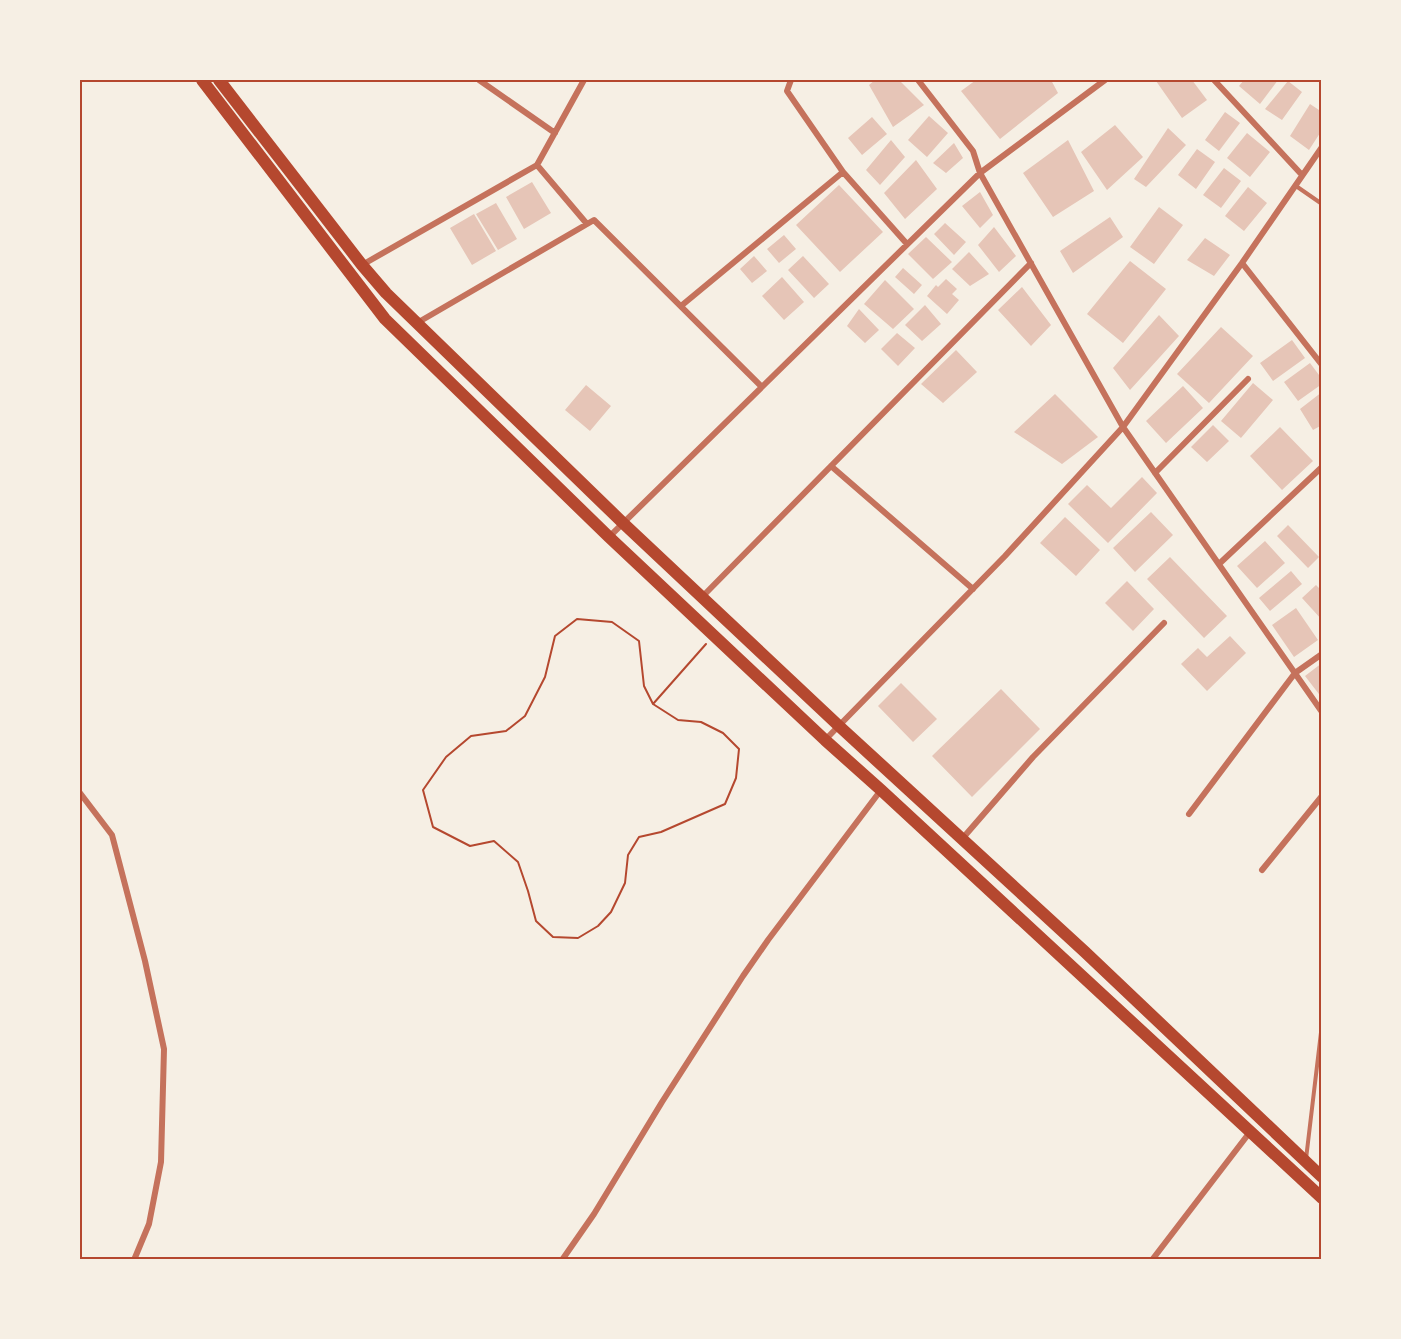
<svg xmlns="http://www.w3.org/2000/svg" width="1401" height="1339" viewBox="0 0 1401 1339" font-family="'PT Sans',sans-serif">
<rect width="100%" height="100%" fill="#f6efe4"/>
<!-- building -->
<path fill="#e6c5b7" d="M875,80H899L924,105L893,127L869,85Z
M976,80H1051L1058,93L1000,139L961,91Z
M1159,80H1192L1207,100L1182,118L1156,81Z
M1244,80H1278L1260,104L1239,86Z
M1288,81L1302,92L1282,120L1265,109Z
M1310,104L1322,112V130L1309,150L1290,136Z
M1225,112L1240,123L1219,151L1205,140Z
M929,116L948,133L927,157L908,140Z
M872,117L887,134L862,155L848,138Z
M1115,125L1143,157L1107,190L1081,152Z
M1168,128L1186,145L1146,187L1134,179Z
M1247,133L1270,152L1250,177L1227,158Z
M891,140L905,157L880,185L866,170Z
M1068,140L1094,191L1053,217L1023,173Z
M954,143L963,158L946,173L933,163Z
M1197,149L1215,162L1196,189L1178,175Z
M916,160L937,189L905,219L884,193Z
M1224,168L1241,181L1221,208L1203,195Z
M532,182L551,213L524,229L506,197Z
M839,185L883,232L840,272L796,225Z
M1248,187L1267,203L1244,231L1225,216Z
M980,192L993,215L980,228L962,206Z
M496,203L517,239L498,250L476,214Z
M1159,207L1183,225L1154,264L1130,247Z
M474,214L496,251L472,265L450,228Z
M1110,217L1123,237L1073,273L1060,251Z
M945,223L966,242L954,255L934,234Z
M994,227L1016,256L999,272L978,245Z
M784,235L796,249L779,263L767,249Z
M926,237L952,262L933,279L908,254Z
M1205,238L1230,255L1214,276L1187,260Z
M969,252L989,274L970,286L952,269Z
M754,256L767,271L752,283L740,269Z
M803,256L829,284L814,298L788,270Z
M1130,261L1166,289L1123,343L1087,314Z
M903,268L922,285L914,294L895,277Z
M782,277L804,302L784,320L762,296Z
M946,279L957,289L952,294L959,300L947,314L927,296L936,285L938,287Z
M885,280L914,309L893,329L864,304Z
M1022,287L1051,325L1031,346L998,310Z
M925,305L941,324L922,341L905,325Z
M859,309L879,330L865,343L847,326Z
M1159,315L1179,336L1130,390L1113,368Z
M1221,327L1253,356L1209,403L1177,374Z
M897,333L915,348L898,366L881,349Z
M1292,340L1305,358L1273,381L1260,363Z
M956,350L977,372L943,403L921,384Z
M1310,363L1322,379V384L1298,401L1284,382Z
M1253,383L1273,400L1241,438L1221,421Z
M586,385L611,406L590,431L565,410Z
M1183,386L1203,408L1166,443L1146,421Z
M1322,392V425L1313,430L1300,409Z
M1055,394L1098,437L1062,464L1014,432Z
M1213,425L1229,441L1207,462L1191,447Z
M1280,427L1313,461L1282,490L1250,456Z
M1142,477L1157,493L1108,543L1068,504L1087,485L1111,508Z
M1151,512L1173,535L1135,572L1113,548Z
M1065,517L1100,550L1076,576L1040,543Z
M1288,525L1319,557L1308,568L1277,536Z
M1265,541L1285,563L1257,588L1237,566Z
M1170,557L1227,616L1204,638L1147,579Z
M1291,571L1302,584L1270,611L1259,598Z
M1127,581L1154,609L1133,631L1105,603Z
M1316,585L1322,591V620L1302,598Z
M1296,608L1318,640L1294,657L1272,625Z
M1230,636L1246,653L1207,691L1181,664L1198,648L1207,657Z
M1322,663V698L1305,676Z
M901,683L937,719L913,742L878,706Z
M1001,689L1040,729L972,797L932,756Z"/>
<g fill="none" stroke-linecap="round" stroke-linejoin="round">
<!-- path -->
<path stroke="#b5482f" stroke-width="2" d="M653,704L678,720L701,722L723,733L739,749L736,778L725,804L661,832L639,837L628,855L625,883L611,912L598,926L578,938L553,937L536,921L528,891L518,862L494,841L470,846L433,827L423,790L446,757L471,736L506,731L525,716L545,677L555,636L577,619L612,622L639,641L644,686L653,704L706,644"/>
<!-- service -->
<path stroke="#c5725c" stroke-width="4" d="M1296,186L1322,204
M1306,1159L1322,1024"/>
<!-- minor -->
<path stroke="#c5725c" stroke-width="6" d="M479,80L555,133
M791,80L787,91L843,172L907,244
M918,80L973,151L980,173L1123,427L1322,712
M1214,80L1302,175
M537,165L587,224
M1242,263L1322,365
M362,265L537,165L584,80
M681,306L843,172
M417,323L594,220L762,387
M831,466L973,589
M1155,473L1248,379
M609,537L980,173L1105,80
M1219,564L1322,467
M702,597L1031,263
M825,740L1005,556L1123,427L1242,263L1322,147
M80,793L112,835L145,961L164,1049L161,1162L149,1224L134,1260
M1189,814L1295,673L1322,654
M962,839L1033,757L1164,623
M1262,870L1322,796
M562,1260L594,1214L662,1102L743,976L768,940L881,790
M1152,1260L1250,1132"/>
<!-- primary -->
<path stroke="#b5482f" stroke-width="12" d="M202,80L385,319L609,537L825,740L881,790L1322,1198
M219,80L362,265L386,293L623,523L839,726L1085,952L1322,1177"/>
</g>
<!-- border -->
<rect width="1401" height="1339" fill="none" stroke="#f6efe4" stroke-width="162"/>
<rect x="81" y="81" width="1239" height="1177" fill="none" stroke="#b5482f" stroke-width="2"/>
</svg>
